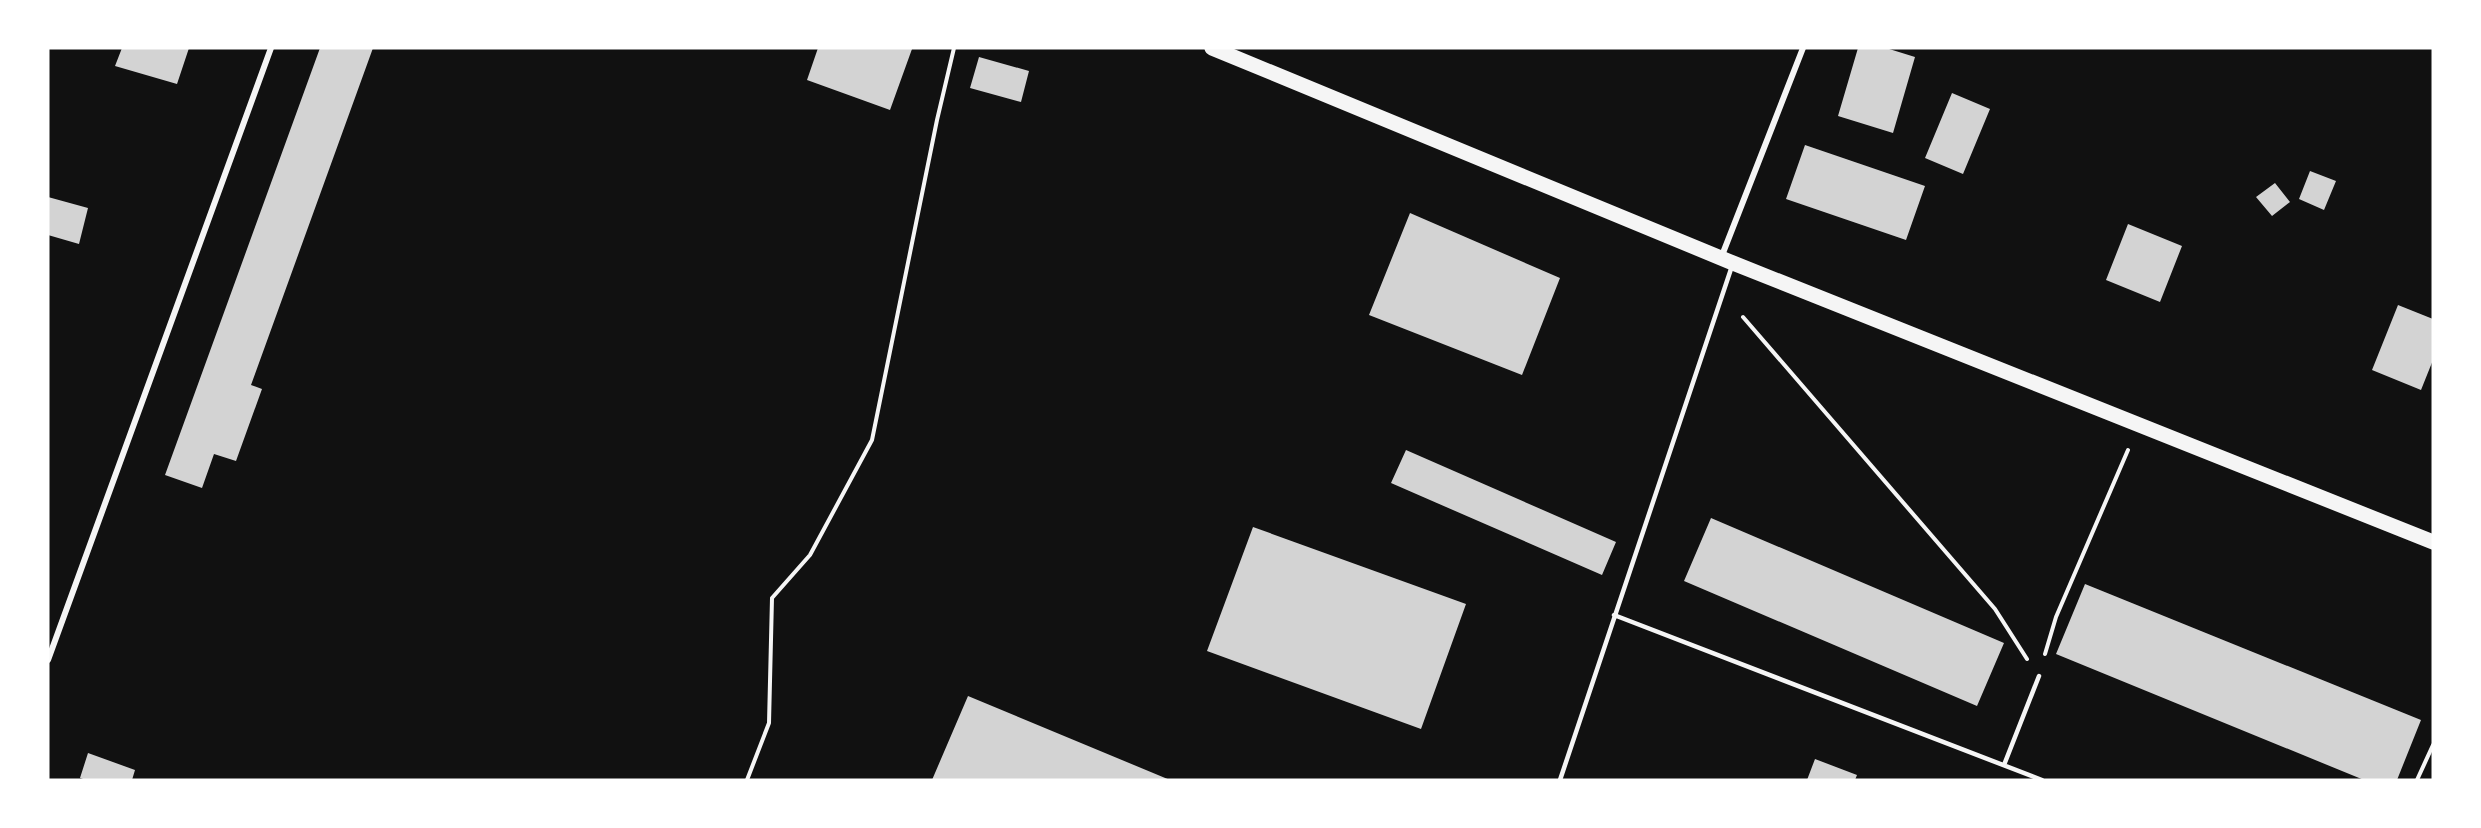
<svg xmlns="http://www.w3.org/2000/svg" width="2481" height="828" viewBox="0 0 2481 828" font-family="Mulish,sans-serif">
<rect width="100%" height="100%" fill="#111"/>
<!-- building -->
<path fill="#d3d3d3" d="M122,48H189L177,84L115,66Z
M320,48H373L251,385L262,389L236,461L214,454L202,488L165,475Z
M818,48L912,49L890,110L807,80Z
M1858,48H1886L1915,57L1893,133L1838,116Z
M979,57L1029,71L1021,102L970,88Z
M1952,93L1990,109L1963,174L1925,158Z
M1805,145L1925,186L1906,240L1786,199Z
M2310,171L2336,181L2324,210L2299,199Z
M2275,183L2290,202L2272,216L2256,197Z
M48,197L88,208L79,244L48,235Z
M1410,213L1560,278L1522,375L1369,315Z
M2128,224L2182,246L2160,302L2106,280Z
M2398,305L2433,319V360L2421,390L2372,370Z
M1406,450L1616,542L1602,575L1391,483Z
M1711,518L2004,643L1977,706L1684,581Z
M1253,527L1466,604L1421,729L1207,651Z
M2085,584L2421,720L2397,780H2364L2056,654Z
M968,696L1170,780H932Z
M88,753L135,770L132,780H86L80,778Z
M1815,759L1857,775L1855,780H1807Z"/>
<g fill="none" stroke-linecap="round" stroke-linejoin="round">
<!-- path -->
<path stroke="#f5f5f5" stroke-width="4" d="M1743,317L1995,609L2027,659
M2045,654L2056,617L2128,450
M747,780L769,723L772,598L810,555L872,440L937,120L954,48
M2417,780L2433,745"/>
<!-- service -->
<path stroke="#f5f5f5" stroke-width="4.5" d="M1614,615L2042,780
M2004,765L2039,676
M1560,780L1732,266"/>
<!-- minor -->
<path stroke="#f5f5f5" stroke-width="6" d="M1721,258L1803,48
M48,660L271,48"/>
<!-- primary -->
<path stroke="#f5f5f5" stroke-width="15" d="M1212,48L1733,263L2433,542"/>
</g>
<!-- border -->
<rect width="2481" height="828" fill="none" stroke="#ffffff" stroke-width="99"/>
</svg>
